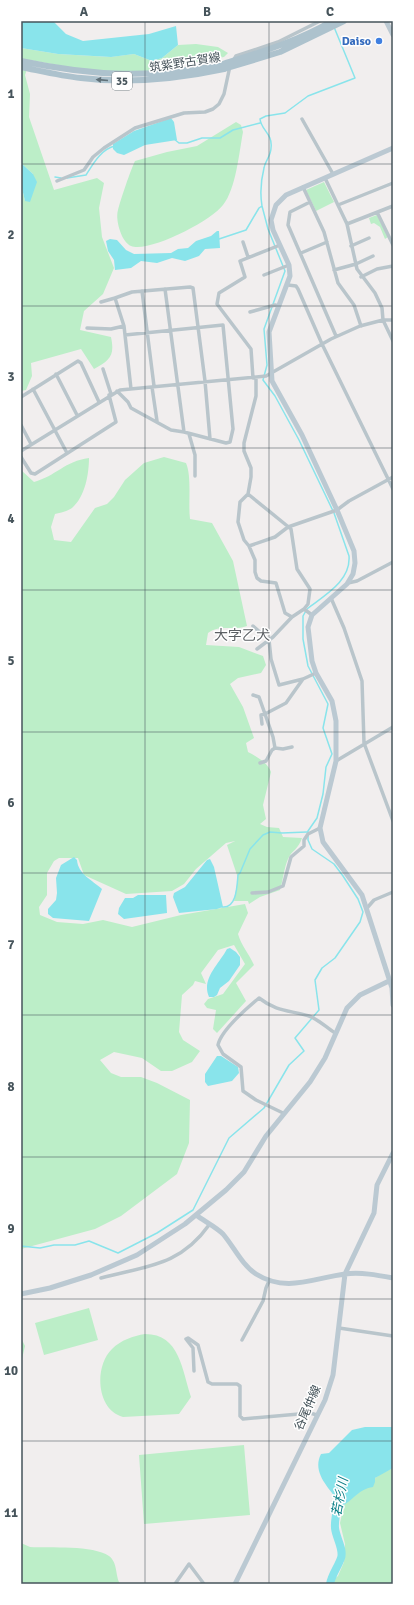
<svg xmlns="http://www.w3.org/2000/svg" width="414" height="1605" viewBox="0 0 414 1605" font-family="Signika,'Noto Sans JP',sans-serif">
<rect width="100%" height="100%" fill="#f1eeee"/>
<!-- green -->
<path fill="#bceec8" d="M196,44L218,47L228,53L224,57L179,65L158,73L91,71L30,60L25,75L30,94L29,117L54,190L97,178L104,183L99,208L102,237L114,268L103,294L84,311L80,330L111,337C115,356 110,360 94,369L81,349L31,363L32,376L26,390L21,391V184L25,201L33,174L21,163V48L58,54L110,57L134,54L152,61L162,58L178,45Z
M236,122L241,125L243,132C239,153 236,189 223,205C211,221 149,253 131,246C121,242 115,219 118,210C120,201 131,169 135,161L167,152L197,146Z
M324,182L334,202L316,211L306,190Z
M377,215L388,237L385,239L380,227L374,223L371,224L369,218Z
M164,457L186,463C192,477 188,502 190,519L212,523L233,561L247,626C234,631 220,624 208,633L206,645L239,647L263,656L266,665L261,673L238,678L230,684L243,707L254,738L246,743L248,752C256,756 268,763 271,772L263,805L266,819L260,824L267,827L279,828L283,837L302,838C298,850 292,850 288,859C284,868 283,880 280,890L260,897L249,904L248,901H234L238,878L227,845L235,841L226,843L196,869L184,884L172,891L126,894L84,875L78,858H59L54,861L47,873V895L39,907L40,915L57,922L83,924L103,920L132,927L181,915L245,904L248,913L238,934C241,945 249,954 254,965L236,983L246,1001L217,1033L213,1029L216,1010L207,1008L204,1004L208,999L223,994L245,964L234,945L218,950L201,973L206,984L195,981L193,985L182,995L179,1032L183,1040L200,1051L192,1062L172,1071H161L142,1058L114,1052L100,1060L111,1073L121,1077H141L157,1083L190,1100L189,1143L177,1174L121,1216L95,1229L21,1249V470L34,482C56,476 65,461 89,458C89,474 85,497 72,508C68,511 60,513 55,514L51,527L54,540L71,542L95,508L107,504L114,497L125,480L144,463Z
M89,1308L98,1340L44,1355L35,1323Z
M145,1334C180,1334 182,1370 191,1397L179,1414L123,1417C96,1410 94,1366 112,1349C121,1340 133,1336 145,1334Z
M21,1338L25,1346L21,1363Z
M244,1445L250,1515L144,1524L139,1455Z
M393,1468V1584H328L338,1576L344,1562L345,1544L340,1523L344,1505L380,1474Z
M21,1543L30,1547C50,1548 93,1545 109,1556C118,1563 115,1575 120,1584H21Z"/>
<!-- water -->
<path fill="#89e4eb" d="M21,21H53L66,34L83,41L149,34L176,26L178,45L162,58L152,61L134,54L111,57L58,54L21,48Z
M171,118L174,122L177,140L145,145L124,155L117,153L113,149V144L134,131Z
M21,163L33,174L37,182L30,202L25,201L21,184Z
M217,231H219L220,248L205,249L199,256L185,261L172,258L157,263L141,261L131,268L115,270L114,260L108,251L106,241L110,239L117,240L126,250L134,254L171,253L178,249L188,248L196,241L211,236Z
M74,857L77,860C78,874 92,880 102,889L89,921L53,918L48,914V909L56,900L57,893L56,878L61,865Z
M210,859L214,867L223,907L217,909L179,913L173,897L174,893L185,887L207,860Z
M138,895H166L167,913L124,919L118,914L119,908L125,898H133Z
M230,948L236,952L240,957V965L229,981L220,988L217,995L214,997H209C201,979 219,964 227,949Z
M217,1056H221L238,1067L239,1073L232,1081L208,1086L205,1082V1074Z
M365,1427H393V1468L375,1478V1482L373,1487C359,1489 355,1498 344,1505L340,1504C331,1489 311,1474 321,1454L329,1453L352,1430Z"/>
<g fill="none" stroke-linecap="round" stroke-linejoin="round">
<!-- stream -->
<path stroke="#89e4eb" stroke-width="1.5" d="M174,139L179,143H187L202,138H220L233,130L260,123
M55,177L61,178
M67,178L86,175C93,164 101,149 115,146
M219,239L246,230L259,208L262,206C260,194 261,180 264,168C265,161 271,156 271,148C273,134 261,130 260,119L266,116L285,113L308,96L355,78L334,27
M222,907C237,909 237,885 238,875L240,873L250,849L263,835L270,832L282,833L307,832
M21,1246L40,1248L54,1245H75L89,1241L118,1253L157,1233L193,1210L229,1138L264,1108L289,1065L304,1051L295,1038L319,1010L315,980L322,968L335,958L360,922L363,912L358,899L343,876L334,864L312,849L308,840V831L317,818L323,794L326,767L332,754L323,728L328,704L308,666L303,639V616L307,609C325,595 351,581 349,556L334,513L299,440L275,396L263,380L267,365L264,329L285,271L268,229L262,206"/>
<!-- river -->
<path stroke="#89e4eb" stroke-width="8" d="M330,1584C332,1574 338,1567 341,1558C344,1549 336,1538 335,1528C334,1515 340,1503 340,1491"/>
<!-- street -->
<path stroke="#b9c5cb" stroke-width="3.5" d="M233,61L236,56L278,42L320,21
M302,119L333,174
M325,178L347,224L357,269L375,293L382,308L383,320L393,341
M57,181L84,170L93,157L104,148L135,128L184,113L205,112L213,109L219,104L224,94L230,66
M303,187L324,232L338,283L354,305L361,326
M310,202L290,212L288,225L336,336
M338,205L393,183
M377,212L393,245
M347,224L393,206
M243,242L248,257
M351,246L369,238
M301,253L327,242
M334,270L356,264L373,256
M264,275L289,265
M361,277L377,269L393,266
M288,285L296,286L298,289L322,344L393,489
M165,289L184,432
M142,291L154,386
M101,302L115,298
M250,312L275,305L278,306
M124,326L115,298L132,292L190,287L193,288L205,381L210,439
M87,328L111,329L124,326L131,389
M103,369L111,394
M56,374L77,415
M253,378L251,349L217,304L219,293L245,277L240,261L280,245
M256,378V396L244,443V451L251,468V477L248,494L240,502L238,522L244,540L249,546L255,560V572L257,578L261,581L276,583L285,613L292,617L304,609L312,615
M152,387L157,421
M33,389L67,453
M117,391L128,402L131,408L171,430L184,432L226,443L230,442L233,429L223,325L125,335
M21,397L78,361L81,363L99,402
M21,425L31,444
M189,434L195,455V476
M21,451L120,390L266,376L331,339L360,326L383,320H393
M21,457L31,473L35,474L116,422L109,395
M248,494L291,529L297,569L310,589L308,604L304,609
M249,546L275,537L288,527L337,510L349,501L393,477
M348,583L357,581L393,562
M331,598L344,628L362,681L364,743L393,821
M253,626L269,640L271,659L279,685L303,679
M257,649L273,637L292,617
M253,695L259,697L265,714L261,715L262,724
M275,748L283,749L292,747
M336,761L393,727
M260,763L266,761L272,750L275,748L273,737L265,714L286,703L303,679L316,673
M252,893L268,892L283,886L291,857L304,846V840L308,834L320,828
M367,908L374,900L393,892
M283,1113L256,1100L243,1091L241,1067L223,1054L218,1045C221,1030 247,1008 259,998C277,1012 289,1010 309,1016C318,1019 327,1028 335,1033
M101,1278C146,1266 180,1266 209,1225
M339,1328L393,1336
M242,1340L263,1301L266,1288L269,1281
M194,1371L193,1348L186,1339L188,1338L198,1345L208,1382L212,1384H237L240,1386V1416L243,1419L310,1413L317,1415
M175,1584L189,1564L204,1584"/>
<!-- secondary -->
<path stroke="#bbc9d2" stroke-width="5" d="M386,21L393,35
M393,148L286,195L276,205L271,220L273,230L289,265L290,276L269,332L272,381L302,435L337,510L354,551L355,563L353,574L347,584L312,615L308,627L312,661L316,673L332,701L336,721V761L320,828L323,842L362,895L392,988L393,1005
M196,1215C204,1221 216,1227 223,1234C234,1247 242,1265 256,1274C286,1293 314,1278 345,1274C361,1272 377,1275 393,1278
M21,1294L50,1288L91,1275L137,1255L185,1224L226,1190L244,1172L266,1136L310,1082L325,1058L347,1008L360,995L389,981
M235,1584L325,1400L333,1375L345,1274L374,1213L377,1185L393,1153"/>
<!-- primary -->
<path stroke="#adc2cd" stroke-width="6" d="M21,61C92,76 152,79 223,64
M21,67C41,71 61,76 81,78C130,84 177,79 224,69"/>
<!-- primary-bridge -->
<path stroke="#adc2cd" stroke-width="6" d="M223,64C261,52 298,41 332,21
M224,69L280,52L344,21"/>
</g>
<!-- one-way arrows -->
<defs><path id="oneway-solid" d="M-6-.8H1V-3.2L6.5 0L1 3.2V.8H-6Z"/></defs>
<use fill="#607078" href="#oneway-solid" transform="translate(102 80) rotate(-175)"/>
<!-- grid -->
<path fill="none" stroke="#46545b" stroke-width="1" stroke-opacity="0.55" d="M145,21V1584M269,21V1584M21,164H393M21,306H393M21,448H393M21,590H393M21,732H393M21,873H393M21,1015H393M21,1157H393M21,1299H393M21,1441H393"/>
<!-- markers -->
<circle fill="#3f7fe0" stroke="#fff" stroke-width="1.5" cx="379" cy="41" r="4"/>
<g text-anchor="middle" dominant-baseline="central" stroke-width="3" stroke-linejoin="round" paint-order="stroke">
<!-- shield labels -->
<rect fill="#fff" stroke="#7e878c" stroke-width="1" x="112" y="72" width="20" height="18" rx="3"/>
<g font-size="11" font-weight="bold" fill="#46545b">
<text x="122" y="81">35</text>
</g>
<!-- shop labels -->
<g font-size="12" font-weight="bold" fill="#366cbe" stroke="#fff" text-anchor="end">
<text x="371" y="41">Daiso</text>
</g>
<!-- street labels -->
<g font-size="12" fill="#46545b" stroke="#fff">
<text transform="translate(185 63) rotate(-9)">筑紫野古賀線</text>
<text transform="translate(308 1408) rotate(-66)">谷尾仲線</text>
</g>
<!-- water labels -->
<g font-size="13" font-style="italic" fill="#0e8189" stroke="#fff">
<text transform="translate(340 1497) rotate(-79)">若杉川</text>
</g>
<!-- quarter labels -->
<g font-size="14" fill="#5b5f63" stroke="#fff">
<text x="242" y="635">大字乙犬</text>
</g>
</g>
<!-- border -->
<rect width="414" height="1605" fill="none" stroke="#ffffff" stroke-width="44"/>
<rect x="22" y="22" width="370" height="1561" fill="none" stroke="#46545b" stroke-width="1.5"/>
<g font-size="13" text-anchor="middle" font-weight="bold" fill="#46545b">
<text x="84" y="16">A</text>
<text x="207" y="16">B</text>
<text x="330" y="16">C</text>
<text x="11" y="98">1</text>
<text x="11" y="239">2</text>
<text x="11" y="381">3</text>
<text x="11" y="523">4</text>
<text x="11" y="665">5</text>
<text x="11" y="807">6</text>
<text x="11" y="949">7</text>
<text x="11" y="1091">8</text>
<text x="11" y="1233">9</text>
<text x="11" y="1375">10</text>
<text x="11" y="1517">11</text>
</g>
</svg>
